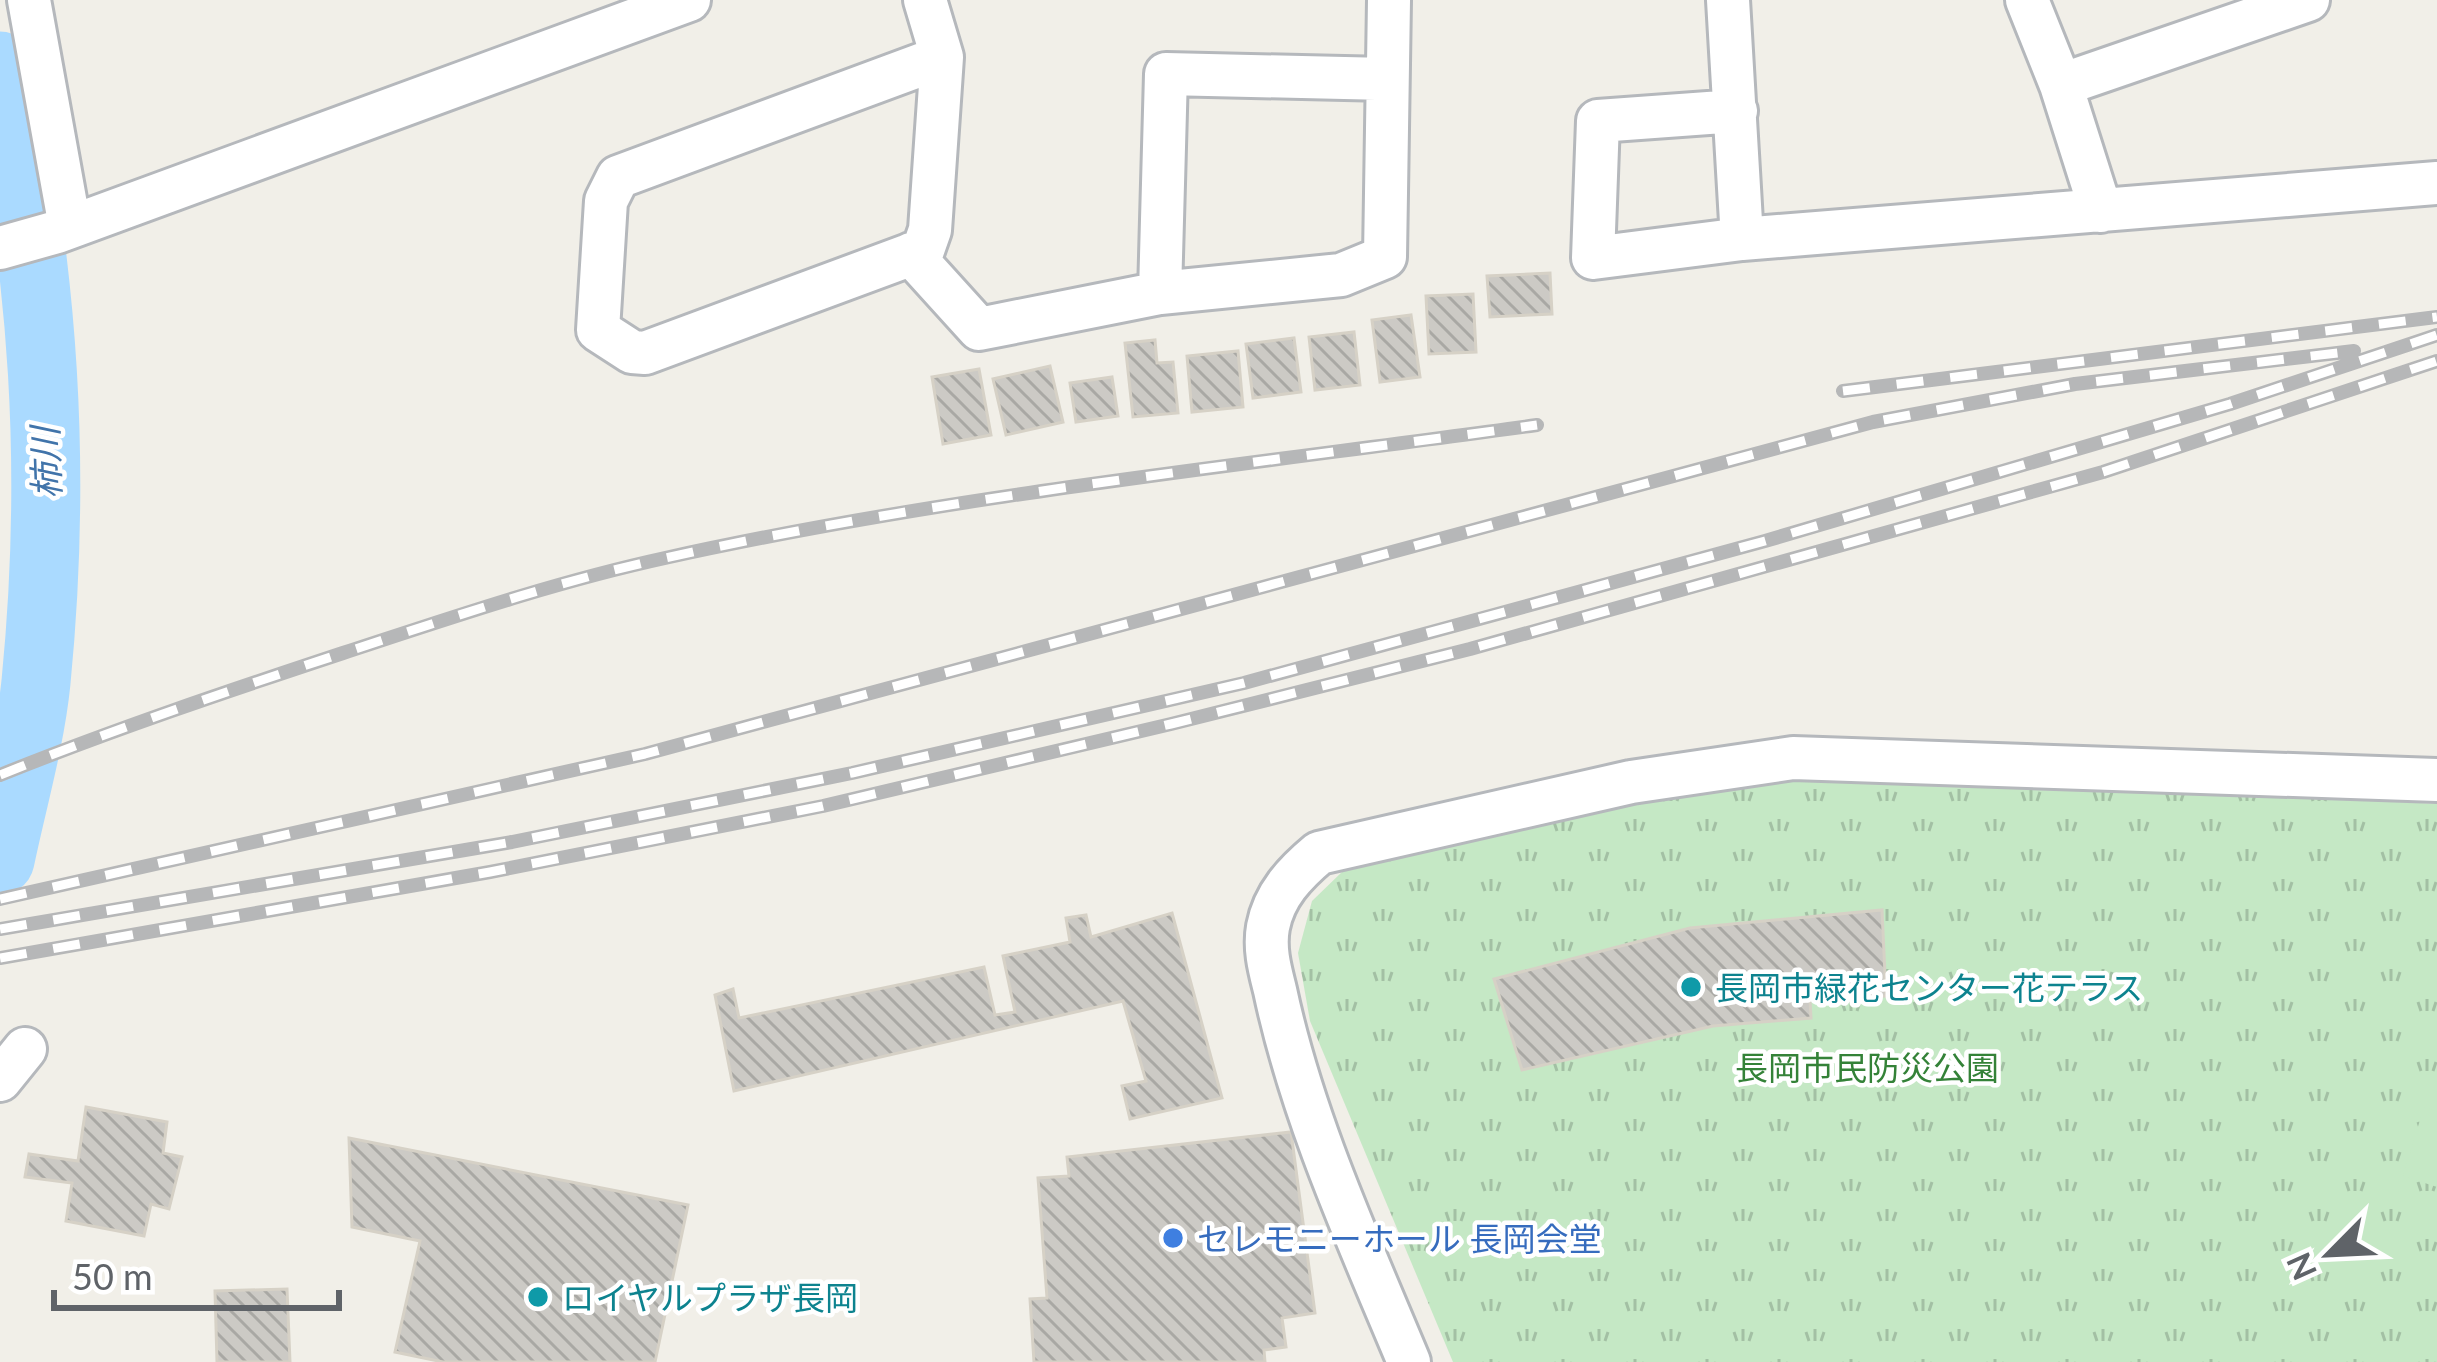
<svg xmlns="http://www.w3.org/2000/svg" width="2437" height="1362" viewBox="0 0 2437 1362" font-family="Lato,'Noto Sans JP',sans-serif">
<defs>
<pattern id="grass-tufts" width="24" height="20" patternUnits="userSpaceOnUse" patternTransform="scale(3)"><rect width="24" height="20" fill="#c5e8c5"/><path d="M3 7l-1-3M5 7V3M7 7l1-3M15 17l-1-3M17 17v-4M19 17l1-3" fill="none" stroke="#a3c0a4"/></pattern>
<pattern id="building-back-hatch" width="6" height="6" patternUnits="userSpaceOnUse" patternTransform="scale(3)"><rect width="6" height="6" fill="#cccac5"/><path d="M-1 5l2 2M0 0l6 6M5-1l2 2" fill="none" stroke="#a9a8a4"/></pattern>
</defs>
<rect width="100%" height="100%" fill="#f1efe8"/>
<!-- grass -->
<path fill="url(#grass-tufts)" d="M1936,774L2437,804V1362H1453L1310,1021L1298,953L1312,901L1344,870L1409,848L1707,782Z"/>
<!-- pitch -->
<path fill="#c5e8c5" d="M2424,1107L2437,1111V1187L2403,1176Z"/>
<g fill="none" stroke-linecap="round" stroke-linejoin="round">
<!-- river -->
<path stroke="#aadaff" stroke-width="69" d="M0,66C44,274 57,469 36,682C30,741 12,802 0,860"/>
</g>
<!-- building -->
<path fill="url(#building-back-hatch)" stroke="#d6d1c6" stroke-width="3" d="M1550,273L1552,314L1490,317L1487,276Z
M1473,294L1476,352L1429,354L1426,296Z
M1411,315L1420,377L1380,382L1372,320Z
M1354,332L1360,385L1315,390L1309,337Z
M1294,338L1301,392L1253,398L1246,344Z
M1155,340L1157,363L1173,362L1178,413L1133,417L1125,343Z
M1238,351L1243,407L1192,412L1187,356Z
M1050,366L1063,422L1006,435L993,379Z
M979,369L991,435L943,444L932,377Z
M1112,377L1118,416L1076,422L1070,383Z
M1882,910L1886,996L1810,1000L1811,1018L1713,1026L1522,1070L1494,979L1690,928Z
M1172,913L1222,1098L1130,1119L1122,1086L1146,1081L1123,1001L734,1091L715,995L733,989L739,1018L984,967L995,1015L1015,1012L1003,956L1070,942L1066,918L1086,915L1091,937Z
M86,1107L167,1122L163,1153L182,1157L169,1209L151,1204L144,1236L66,1221L72,1183L25,1177L29,1154L78,1161Z
M1291,1132L1315,1313L1282,1318L1286,1347L1264,1350L1265,1362H1034L1030,1299L1047,1298L1038,1178L1069,1176L1067,1157Z
M349,1138L688,1205L655,1362H443L395,1352L420,1241L352,1227Z
M287,1289L290,1362H217L215,1291Z"/>
<g fill="none" stroke-linecap="round" stroke-linejoin="round">
<defs>
<path id="minor" d="M29,0L70,227
M925,0L942,57L930,230L923,250L645,353L632,352L598,330L606,201L618,177L942,57
M1728,0L1742,239
M2027,0L2061,85L2101,211
M2061,85L2308,0
M1736,111L1598,121L1593,258L1742,239L2437,183
M0,248L57,232L689,0
M911,254L979,329L1160,293L1341,275L1385,257L1389,0
M1160,293L1166,74L1387,79
M0,1080L25,1049
M1409,1362C1359,1242 1302,1118 1275,990C1270,970 1264,949 1268,927C1274,895 1295,873 1319,853L1631,782L1793,758L2437,780"/>
</defs>
<!-- minor casing -->
<use href="#minor" stroke="#b5b8bc" stroke-width="48"/>
<!-- minor -->
<use href="#minor" stroke="#fff" stroke-width="42"/>
<defs>
<path id="rail" d="M1843,391L2437,317
M0,775C112,730 228,691 343,653C450,618 555,582 665,558C949,495 1248,465 1537,425
M0,899L645,754L1873,422L2075,384L2354,351
M0,929L512,842L852,773L1244,683L1765,541L2230,404L2437,335
M0,958L490,872L823,806L1171,724L1470,649L2103,472L2437,361"/>
</defs>
<!-- rail casing -->
<use href="#rail" stroke="#b6b7b8" stroke-width="14"/>
<!-- rail -->
<use href="#rail" stroke="#fff" stroke-width="9" stroke-dasharray="27" stroke-linecap="butt"/>
</g>
<!-- markers -->
<g fill="#0f9aa8" stroke="#fff" stroke-width="4.5">
<circle cx="1691" cy="987" r="12"/>
<circle cx="538" cy="1297" r="12"/>
</g>
<circle fill="#3f7fe0" stroke="#fff" stroke-width="4.5" cx="1173" cy="1238" r="12"/>
<g text-anchor="middle" dominant-baseline="central" stroke-width="9" stroke-linejoin="round" paint-order="stroke">
<!-- culture labels -->
<g font-size="33" fill="#0d838f" stroke="#fff" text-anchor="start">
<text x="1715" y="987">長岡市緑花センター花テラス</text>
<text x="562" y="1297">ロイヤルプラザ長岡</text>
</g>
<!-- park labels -->
<g font-size="33" fill="#348238" stroke="#fff">
<text x="1867" y="1067">長岡市民防災公園</text>
</g>
<!-- shop labels -->
<g font-size="33" fill="#366cbe" stroke="#fff" text-anchor="start">
<text x="1197" y="1238">セレモニーホール 長岡会堂</text>
</g>
<!-- water labels -->
<g font-size="36" font-style="italic" fill="#4174aa" stroke="#fff">
<text transform="translate(45 463) rotate(-92)">柿川</text>
</g>
</g>
<!-- north arrow -->
<g transform="translate(2329 1254) rotate(246)" stroke="#ffffff" stroke-width="9" paint-order="stroke">
<path d="M0-9L21 45L0 30L-21 45Z" fill="#5f6368"/>
<text y="-18" font-size="33" font-weight="bold" text-anchor="middle" fill="#5f6368">N</text>
</g>
<!-- scale -->
<path d="M54 1290v18h285v-18" fill="none" stroke="#5f6368" stroke-width="6"/>
<text x="72" y="1290" font-size="36" fill="#5f6368" stroke="#ffffff" stroke-width="9" paint-order="stroke">50 m</text>
</svg>
